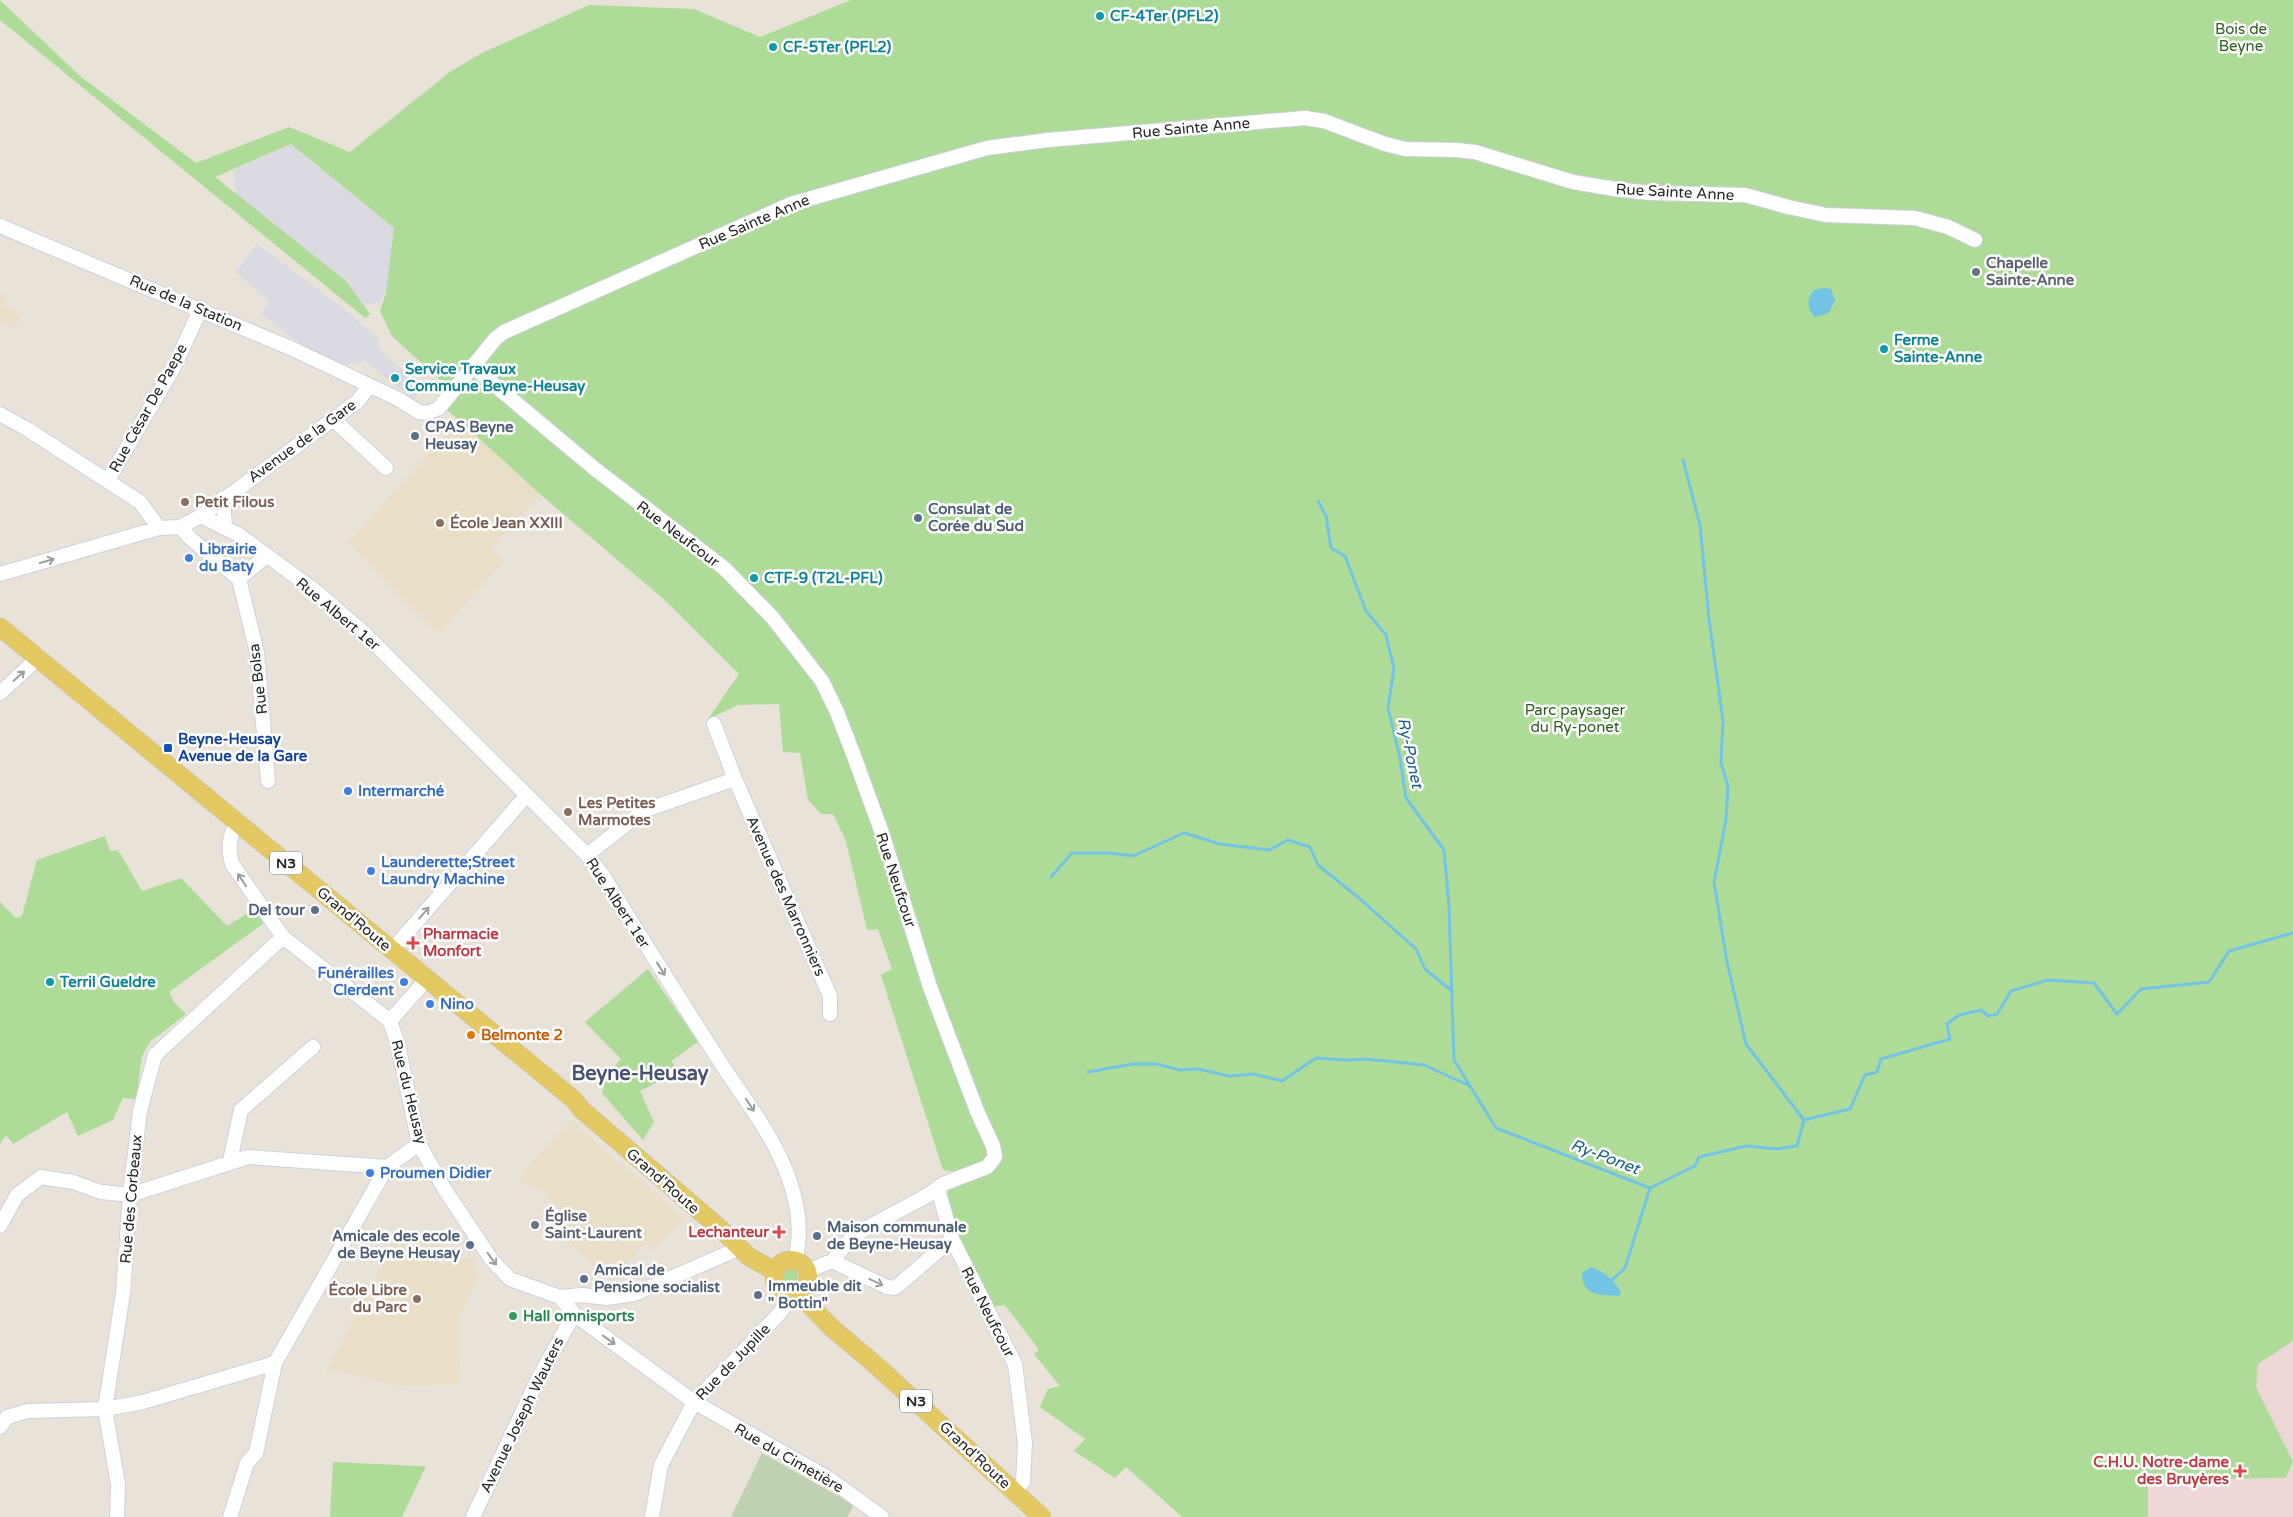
<svg xmlns="http://www.w3.org/2000/svg" width="2293" height="1517" viewBox="0 0 2293 1517" font-family="'Varela Round',sans-serif">
<rect width="100%" height="100%" fill="#e8e2d9"/>
<!-- industrial -->
<path fill="#dbd9e1" d="M291,144L395,229L386,293L379,302L365,306L347,282L237,196L234,184V170Z
M257,244L348,312L379,339L378,346L380,350L422,388L414,400L365,361L342,366L306,348L261,314L270,302L236,272Z"/>
<!-- education -->
<path fill="#e9dfc9" d="M0,292L7,299L4,305L22,318L14,328L0,322Z
M459,420L540,494L492,549L505,560L439,634L407,604L348,542Z
M571,1120L685,1219L653,1250L645,1244L623,1267L606,1277L561,1236L562,1222L559,1209L545,1194L517,1179Z
M401,1230L443,1244L437,1265L473,1257L479,1275L458,1323L461,1384L400,1386L340,1372L325,1373Z"/>
<!-- medical -->
<path fill="#efd6d7" d="M2293,1341V1462L2256,1387L2258,1364Z
M2293,1465V1517H2148V1480L2286,1478Z"/>
<!-- green -->
<path fill="#aedb98" d="M0,0L80,76L196,163L289,127L350,152L450,72L480,54L589,5L694,9L760,37L851,0H2293V1341L2258,1364L2256,1387L2293,1462L2286,1478L2148,1480V1517H1182L1126,1467L1115,1478L1074,1451L1085,1439L1040,1407L1048,1389L1060,1386L1034,1354L1039,1350L1005,1305L991,1307L958,1241L946,1196L957,1172L943,1170L881,975L892,969L878,929L867,930L846,841L833,814H821L808,800L800,753L783,752L779,704L738,705L708,719L739,674L668,603L540,494L459,420L444,408L452,391L392,336L380,311L386,293L394,228L291,144L215,177L347,282L370,314L365,318L0,20Z
M105,836L110,851L118,850L142,891L181,878L227,926L259,906L268,920L169,992L174,1002L186,1014L150,1042L142,1056L136,1099L123,1098L113,1120L78,1136L67,1112L13,1144L6,1135L0,1144V902L16,918L22,916L37,860Z
M648,969L698,1042L671,1061L679,1071L640,1091L654,1122L643,1140L602,1093L607,1074L621,1059L585,1022Z
M782 1277a8 8 0 1 1 16 0a8 8 0 1 1-16 0Z
M333,1462L419,1466H426L402,1517H330Z"/>
<!-- cemetery -->
<path fill="#c0d1b1" d="M762,1453L854,1505L847,1517H731Z"/>
<!-- water -->
<path fill="#72c3e4" d="M1824,288L1831,289L1835,300L1829,313L1815,317C1807,309 1806,300 1814,290Z
M1592,1267C1605,1273 1615,1280 1621,1293L1619,1296C1602,1295 1582,1297 1582,1273Z"/>
<g fill="none" stroke-linecap="round" stroke-linejoin="round">
<!-- stream -->
<path stroke="#72c3e4" stroke-width="3" d="M1683,460L1700,525L1709,619L1723,721L1721,763L1728,786L1726,820L1714,882L1727,962L1746,1044L1804,1120
M1318,501L1326,516L1331,548L1345,556L1366,611L1386,635L1394,669L1388,708L1400,758L1406,798L1444,850L1449,906L1454,1060L1496,1128L1650,1188L1695,1166L1699,1157L1746,1146L1777,1149L1797,1146L1804,1120L1850,1109L1865,1075L1877,1072L1881,1059L1950,1039L1947,1024L1959,1015L1981,1010L1988,1016L1997,1014L2011,991L2048,980L2094,983L2117,1014L2141,989L2209,982L2229,951L2293,933
M1051,877L1072,853H1110L1133,856L1184,833L1220,844L1269,850L1288,840L1310,847L1318,865L1359,898L1416,949L1425,969L1452,991
M1088,1072L1133,1064H1157L1180,1070L1198,1069L1229,1076L1254,1074L1282,1081L1316,1058L1345,1060L1366,1059L1424,1065L1470,1086
M1612,1280L1625,1268L1650,1188"/>
<defs>
<path id="minor" d="M0,226L295,350L398,399L419,412L428,413L439,408L496,338L504,332L791,204L987,148L1048,140L1305,118L1324,121L1385,144L1405,149L1456,150L1475,152L1573,182L1615,189L1650,193L1745,195L1788,207L1826,215L1915,218L1948,227L1975,240
M473,367L595,469L724,568L772,617L822,681L837,712L854,756L882,833L930,987L977,1111L993,1146L995,1157L987,1167L943,1184L928,1195L854,1235L832,1261L807,1271
M0,414L27,429L140,502L159,528
M333,419L386,468
M108,480L174,367L201,308
M223,498L225,527
M201,516L239,535L318,593L363,632L587,855L602,874C639,934 677,995 715,1054C737,1089 763,1121 780,1157C795,1189 804,1226 795,1260
M180,527L190,538L239,579L266,556
M0,574L159,528L180,527L201,516L358,401L369,386
M239,579L257,653L268,781
M0,693L38,658
M714,724L735,779L830,996V1014
M238,823C228,835 228,849 232,864L283,937L390,1021
M587,855L643,811L735,779
M392,950L526,796
M427,979L390,1021L398,1045L419,1144L445,1190L491,1259L510,1279L560,1297L582,1295L607,1298L634,1294L740,1248
M230,1161L241,1110L313,1047
M938,1189L952,1239L1015,1364L1025,1443L1023,1482L1015,1492
M0,1226L17,1195L41,1177L73,1182L101,1192L130,1195L248,1157L387,1167
M832,1261L887,1287L895,1288L952,1239
M560,1297L574,1314L694,1402L828,1478L882,1517
M0,1427L7,1417L28,1411L105,1409L143,1402L275,1363L387,1167L419,1144
M117,1517L118,1484L105,1409L123,1293L130,1195L140,1111L155,1055L283,937
M230,1517L247,1463L256,1453L275,1363
M473,1517L537,1381L574,1314
M652,1517L661,1465L694,1402L777,1316L786,1305L788,1294"/>
<path id="major" d="M0,627L573,1099L582,1110L723,1231L748,1256L774,1271
M774 1277a17 17 0 1 1 34 0a17 17 0 1 1-34 0Z
M798,1293L832,1328L878,1367L1042,1517"/>
</defs>
<!-- minor casing -->
<use href="#minor" stroke="#ced1df" stroke-width="16"/>
<!-- major casing -->
<use href="#major" stroke="#c2c2c2" stroke-width="19"/>
<!-- minor -->
<use href="#minor" stroke="#fff" stroke-width="14"/>
<!-- major -->
<use href="#major" stroke="#e4c862" stroke-width="18"/>
</g>
<!-- one-way arrows -->
<defs><path id="oneway-shaft" d="M-6 0H5M1.5-3L5.5 0L1.5 3" fill="none" stroke-width="1.6" stroke-linecap="round" stroke-linejoin="round" transform="scale(1.25)"/></defs>
<g stroke="#9d9d9d">
<use href="#oneway-shaft" transform="translate(47 561) rotate(-16)"/>
<use href="#oneway-shaft" transform="translate(19 676) rotate(-42)"/>
<use href="#oneway-shaft" transform="translate(242 880) rotate(-124)"/>
<use href="#oneway-shaft" transform="translate(424 913) rotate(-49)"/>
<use href="#oneway-shaft" transform="translate(661 969) rotate(58)"/>
<use href="#oneway-shaft" transform="translate(750 1105) rotate(56)"/>
<use href="#oneway-shaft" transform="translate(492 1259) rotate(54)"/>
<use href="#oneway-shaft" transform="translate(876 1282) rotate(25)"/>
<use href="#oneway-shaft" transform="translate(609 1340) rotate(36)"/>
</g>
<!-- markers -->
<g fill="#0f9aa8" stroke="#fff" stroke-width="2">
<circle cx="1100" cy="16" r="5"/>
<circle cx="773" cy="47" r="5"/>
<circle cx="1884" cy="349" r="5"/>
<circle cx="395" cy="378" r="5"/>
<circle cx="754" cy="578" r="5"/>
<circle cx="50" cy="982" r="5"/>
</g>
<g fill="#6b7280" stroke="#fff" stroke-width="2">
<circle cx="1976" cy="272" r="5"/>
<circle cx="535" cy="1225" r="5"/>
</g>
<g fill="#5c6f8a" stroke="#fff" stroke-width="2">
<circle cx="415" cy="436" r="5"/>
<circle cx="918" cy="518" r="5"/>
<circle cx="315" cy="910" r="5"/>
<circle cx="817" cy="1236" r="5"/>
<circle cx="470" cy="1245" r="5"/>
<circle cx="584" cy="1279" r="5"/>
<circle cx="758" cy="1295" r="5"/>
</g>
<g fill="#8d6e63" stroke="#fff" stroke-width="2">
<circle cx="185" cy="502" r="5"/>
<circle cx="440" cy="523" r="5"/>
<circle cx="568" cy="812" r="5"/>
<circle cx="417" cy="1299" r="5"/>
</g>
<g fill="#3f7fe0" stroke="#fff" stroke-width="2">
<circle cx="189" cy="558" r="5"/>
<circle cx="348" cy="791" r="5"/>
<circle cx="371" cy="871" r="5"/>
<circle cx="404" cy="982" r="5"/>
<circle cx="430" cy="1004" r="5"/>
<circle cx="370" cy="1173" r="5"/>
</g>
<rect fill="#1a4fb4" stroke="#fff" stroke-width="2" x="163" y="743" width="10" height="10" rx="2.5"/>
<g fill="#e0444e" stroke="#fff" stroke-width="2">
<path d="M410.5 935.5h5v5h5v5h-5v5h-5v-5h-5v-5h5z"/>
<path d="M776.5 1224.5h5v5h5v5h-5v5h-5v-5h-5v-5h5z"/>
<path d="M2237.5 1463.5h5v5h5v5h-5v5h-5v-5h-5v-5h5z"/>
</g>
<circle fill="#e8710a" stroke="#fff" stroke-width="2" cx="471" cy="1035" r="5"/>
<circle fill="#2e9e5b" stroke="#fff" stroke-width="2" cx="513" cy="1316" r="5"/>
<g text-anchor="middle" dominant-baseline="central" stroke-width="5" stroke-linejoin="round" paint-order="stroke">
<!-- shield labels -->
<g fill="#fff" stroke="#676767" stroke-width="1">
<rect x="270" y="851.5" width="32" height="23" rx="4"/>
<rect x="900" y="1389.5" width="32" height="23" rx="4"/>
</g>
<g font-size="14" font-weight="bold" fill="#262626">
<text x="286" y="863">N3</text>
<text x="916" y="1401">N3</text>
</g>
<!-- culture labels -->
<g font-size="15" font-weight="bold" fill="#0d838f" stroke="#fff" text-anchor="start">
<text x="1110" y="16">CF-4Ter (PFL2)</text>
<text x="783" y="47">CF-5Ter (PFL2)</text>
<text x="1894" y="340">Ferme<tspan x="1894" dy="17">Sainte-Anne</tspan></text>
<text x="405" y="369">Service Travaux<tspan x="405" dy="17">Commune Beyne-Heusay</tspan></text>
<text x="764" y="578">CTF-9 (T2L-PFL)</text>
<text x="60" y="982">Terril Gueldre</text>
</g>
<!-- park labels -->
<g font-size="15" fill="#2a5c1e" stroke="#fff">
<text x="2241" y="29">Bois de<tspan x="2241" dy="17">Beyne</tspan></text>
<text x="1575" y="710">Parc paysager<tspan x="1575" dy="17">du Ry-ponet</tspan></text>
</g>
<!-- street labels -->
<g font-size="15" fill="#262626" stroke="#fff">
<text transform="translate(1191 128) rotate(-5)">Rue Sainte Anne</text>
<text transform="translate(1675 192) rotate(3)">Rue Sainte Anne</text>
<text transform="translate(754 222) rotate(-23)">Rue Sainte Anne</text>
<text transform="translate(186 303) rotate(23)">Rue de la Station</text>
<text transform="translate(148 408) rotate(-61)">Rue César De Paepe</text>
<text transform="translate(302 441) rotate(-36)">Avenue de la Gare</text>
<text transform="translate(678 534) rotate(37)">Rue Neufcour</text>
<text transform="translate(338 614) rotate(40)">Rue Albert 1er</text>
<text transform="translate(258 679) rotate(-97)">Rue Bolsa</text>
<text transform="translate(896 880) rotate(72)">Rue Neufcour</text>
<text transform="translate(786 896) rotate(66)">Avenue des Marronniers</text>
<text transform="translate(618 903) rotate(57)">Rue Albert 1er</text>
<text transform="translate(354 919) rotate(40)">Grand'Route</text>
<text transform="translate(409 1092) rotate(76)">Rue du Heusay</text>
<text transform="translate(663 1181) rotate(41)">Grand'Route</text>
<text transform="translate(131 1199) rotate(-85)">Rue des Corbeaux</text>
<text transform="translate(988 1312) rotate(63)">Rue Neufcour</text>
<text transform="translate(733 1362) rotate(-46)">Rue de Jupille</text>
<text transform="translate(522 1415) rotate(-64)">Avenue Joseph Wauters</text>
<text transform="translate(975 1455) rotate(43)">Grand'Route</text>
<text transform="translate(789 1458) rotate(30)">Rue du Cimetière</text>
</g>
<!-- worship labels -->
<g font-size="15" font-weight="bold" fill="#5b616d" stroke="#fff" text-anchor="start">
<text x="1986" y="263">Chapelle<tspan x="1986" dy="17">Sainte-Anne</tspan></text>
<text x="545" y="1216">Église<tspan x="545" dy="17">Saint-Laurent</tspan></text>
</g>
<!-- service labels -->
<g font-size="15" font-weight="bold" fill="#4e5e75" stroke="#fff" text-anchor="start">
<text x="425" y="427">CPAS Beyne<tspan x="425" dy="17">Heusay</tspan></text>
<text x="928" y="509">Consulat de<tspan x="928" dy="17">Corée du Sud</tspan></text>
<text x="305" y="910" text-anchor="end">Del tour</text>
<text x="827" y="1227">Maison communale<tspan x="827" dy="17">de Beyne-Heusay</tspan></text>
<text x="460" y="1236" text-anchor="end">Amicale des ecole<tspan x="460" dy="17">de Beyne Heusay</tspan></text>
<text x="594" y="1270">Amical de<tspan x="594" dy="17">Pensione socialist</tspan></text>
<text x="768" y="1286">Immeuble dit<tspan x="768" dy="17">" Bottin"</tspan></text>
</g>
<!-- education labels -->
<g font-size="15" font-weight="bold" fill="#785e54" stroke="#fff" text-anchor="start">
<text x="195" y="502">Petit Filous</text>
<text x="450" y="523">École Jean XXIII</text>
<text x="578" y="803">Les Petites<tspan x="578" dy="17">Marmotes</tspan></text>
<text x="407" y="1290" text-anchor="end">École Libre<tspan x="407" dy="17">du Parc</tspan></text>
</g>
<!-- shop labels -->
<g font-size="15" font-weight="bold" fill="#366cbe" stroke="#fff" text-anchor="start">
<text x="199" y="549">Librairie<tspan x="199" dy="17">du Baty</tspan></text>
<text x="358" y="791">Intermarché</text>
<text x="381" y="862">Launderette;Street<tspan x="381" dy="17">Laundry Machine</tspan></text>
<text x="394" y="973" text-anchor="end">Funérailles<tspan x="394" dy="17">Clerdent</tspan></text>
<text x="440" y="1004">Nino</text>
<text x="380" y="1173">Proumen Didier</text>
</g>
<!-- transit labels -->
<g font-size="15" font-weight="bold" fill="#164399" stroke="#fff" text-anchor="start">
<text x="178" y="739">Beyne-Heusay<tspan x="178" dy="17">Avenue de la Gare</tspan></text>
</g>
<!-- health labels -->
<g font-size="15" font-weight="bold" fill="#be3a42" stroke="#fff" text-anchor="end">
<text x="423" y="934" text-anchor="start">Pharmacie<tspan x="423" dy="17">Monfort</tspan></text>
<text x="769" y="1232">Lechanteur</text>
<text x="2229" y="1462">C.H.U. Notre-dame<tspan x="2229" dy="17">des Bruyères</tspan></text>
</g>
<!-- food labels -->
<g font-size="15" font-weight="bold" fill="#c56008" stroke="#fff" text-anchor="start">
<text x="481" y="1035">Belmonte 2</text>
</g>
<!-- leisure labels -->
<g font-size="15" font-weight="bold" fill="#27864d" stroke="#fff" text-anchor="start">
<text x="523" y="1316">Hall omnisports</text>
</g>
<!-- water labels -->
<g font-size="16" font-style="italic" fill="#17608a" stroke="#fff">
<text transform="translate(1410 753) rotate(78)">Ry-Ponet</text>
<text transform="translate(1605 1157) rotate(21)">Ry-Ponet</text>
</g>
<!-- district labels -->
<g font-size="20" font-weight="bold" fill="#4b5173" stroke="#fff">
<text x="640" y="1074">Beyne-Heusay</text>
</g>
</g>
</svg>
